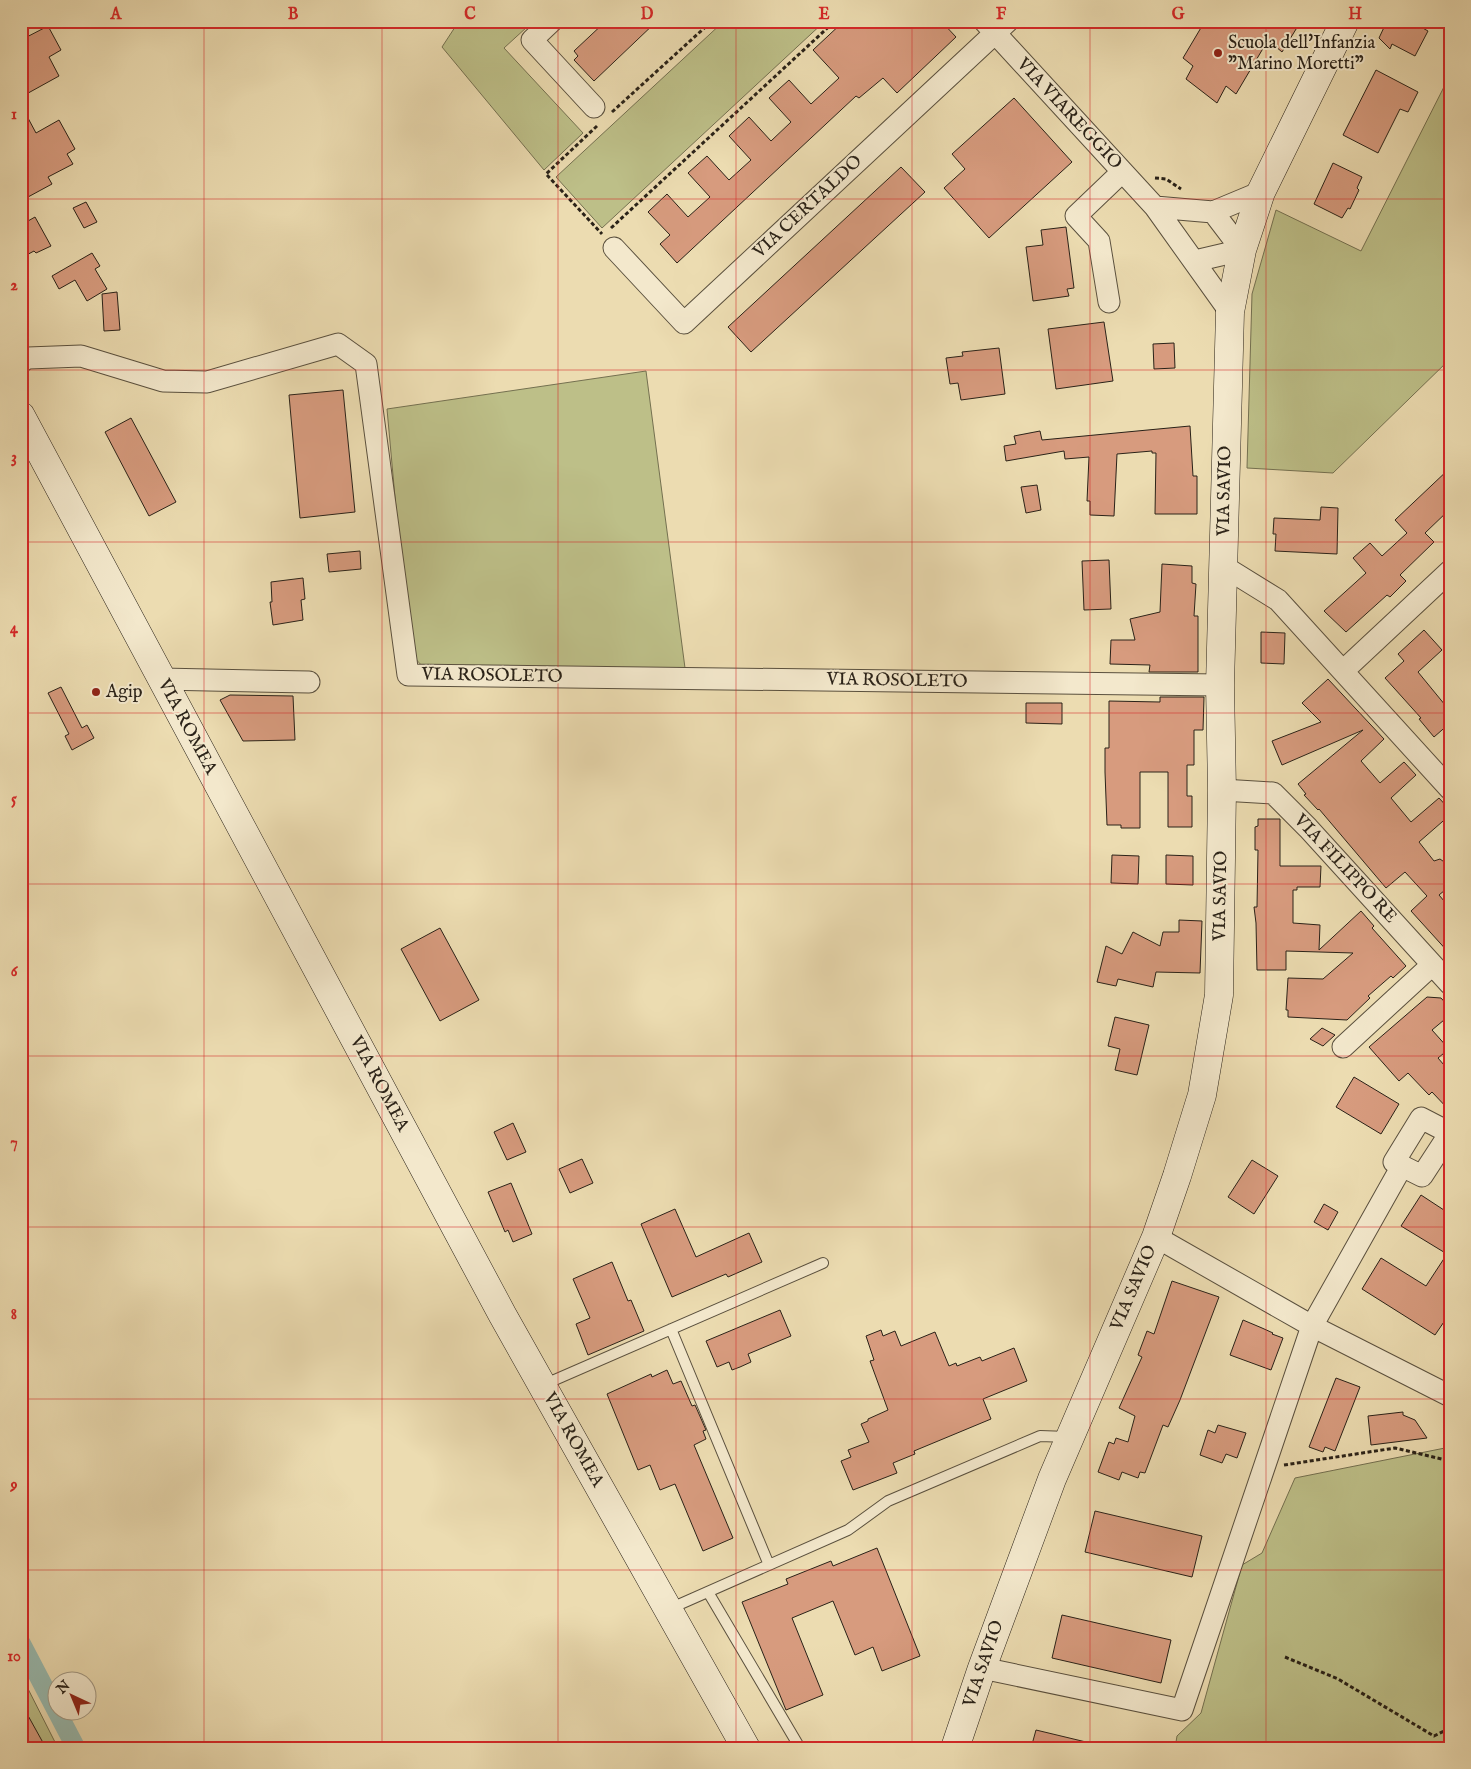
<svg xmlns="http://www.w3.org/2000/svg" width="1471" height="1769" viewBox="0 0 1471 1769" font-family="'IM FELL English',serif">
<rect width="100%" height="100%" fill="#ecdcb1"/>
<filter id="stains"><feTurbulence type="fractalNoise" baseFrequency=".004" numOctaves="4"/><feColorMatrix values="0 0 0 0 .2 0 0 0 0 .09 0 0 0 0 .02 0 0 0 .5 -.17"/></filter>
<radialGradient id="worn" r=".72"><stop offset=".6" stop-color="#630" stop-opacity="0"/><stop offset="1" stop-color="#630" stop-opacity=".3"/></radialGradient>
<!-- green -->
<path fill="#bdbf88" stroke="#747050" d="M459,21H530L527,27L504,48L583,133L544,170L442,47Z
M724,21H825L602,228L556,177Z
M1450,75V359L1333,473L1247,468L1252,294L1276,210L1361,251Z
M646,371L685,668L595,676L425,669L409,652L387,409Z
M1450,1447V1748H1175L1177,1736L1201,1713L1242,1565L1262,1553L1295,1478Z
M21,1675L58,1748H21Z"/>
<g fill="none" stroke-linecap="round" stroke-linejoin="round">
<!-- canal -->
<path stroke="#99bbb0" stroke-width="19" d="M21,1643L76,1748"/>
</g>
<!-- building -->
<path fill="#d79b7e" stroke="#2a2218" d="M606,21H657L594,81L574,60L578,56L574,51Z
M844,21H941L956,37L897,93L883,78L859,98L856,96L677,263L660,244L670,235L648,212L667,194L688,217L710,197L688,173L707,156L729,180L751,160L729,136L749,117L771,141L791,122L769,98L789,80L811,104L839,78L813,50Z
M1205,21H1301L1282,52L1268,40L1236,94L1226,86L1217,103L1186,79L1193,66L1183,58Z
M1387,21H1410L1428,31L1415,56L1392,44L1390,49L1379,38Z
M48,26L61,50L49,57L59,76L21,97V40Z
M1376,70L1418,92L1408,112L1400,109L1378,153L1343,135Z
M1014,98L1072,162L989,238L944,188L965,169L952,154Z
M21,105L36,133L59,120L75,149L67,154L73,164L48,177L52,184L28,197L21,185Z
M1333,163L1362,177L1357,188L1359,190L1350,209L1348,208L1342,218L1314,204Z
M901,167L925,192L751,352L728,327Z
M86,202L97,222L84,228L73,208Z
M35,217L51,246L36,253L34,251L21,258V225Z
M1066,227L1074,288L1067,289L1069,296L1033,301L1026,247L1043,245L1041,230Z
M92,253L100,266L95,269L107,289L87,301L75,280L59,289L52,276Z
M117,292L120,330L104,331L102,294Z
M1104,322L1113,381L1056,389L1048,329Z
M1174,343L1175,368L1154,369L1153,344Z
M999,348L1005,394L961,400L958,383L950,384L946,358L963,356L962,352Z
M343,390L355,512L300,518L289,395Z
M131,418L176,502L149,516L105,432Z
M1190,426L1193,476H1197V514H1155L1156,453H1152V451L1117,454L1114,516L1090,515V501H1087L1089,457L1065,459L1064,451L1006,461L1004,446L1016,444L1014,436L1040,431L1042,440Z
M1450,468V509L1425,533L1434,542L1400,575L1406,581L1390,597L1387,595L1346,632L1324,611L1366,573L1353,558L1370,543L1382,556L1407,533L1395,520Z
M1037,485L1041,510L1026,513L1021,487Z
M1321,507L1338,508L1337,554L1275,551L1276,534H1273L1274,518L1320,520Z
M360,551L361,569L329,572L327,554Z
M1109,560L1111,609L1084,610L1082,561Z
M1162,564L1192,566V583L1196,584L1194,616H1198V672H1149L1150,665L1110,664L1111,640H1135L1130,619L1160,612Z
M303,578L305,599L301,600L303,620L273,625L270,602H272L271,582Z
M1424,630L1442,650L1418,672L1450,711V723L1434,737L1419,719L1421,718L1385,678L1404,661L1398,654Z
M1261,632L1285,633L1284,664L1261,663Z
M1328,679L1384,739L1361,761L1380,783L1404,762L1416,775L1391,798L1411,822L1439,798L1450,810V815L1419,842L1434,861L1440,859L1450,866V886L1439,895L1450,908V954L1411,911L1427,896L1405,872L1386,888L1319,809L1318,810L1304,795L1306,794L1298,784L1363,730L1282,765L1272,741L1321,722L1302,703Z
M61,687L82,728L87,725L94,738L72,750L65,736L69,734L48,693Z
M230,695L293,696L295,740L243,741L220,700Z
M1160,697H1204L1203,730H1194V765H1187V796H1192V827H1168V772H1140V828H1121V825H1107L1105,772V748H1109V701L1160,702Z
M1026,703H1062V724L1026,723Z
M1258,819H1280V866H1321L1320,887H1297V890H1293V923L1320,925L1319,950L1361,911L1374,926L1372,928L1406,966L1393,978L1391,976L1368,996L1370,998L1347,1020L1288,1017V1010H1286L1288,978L1323,979L1353,953L1286,951V970H1257L1256,923L1254,907H1257L1258,850H1255V827L1258,826Z
M1112,855L1139,856L1138,884L1111,883Z
M1166,855L1193,856V885L1166,884Z
M1179,920L1202,921L1200,973L1156,972L1153,987L1118,979L1116,986L1097,982L1106,946L1122,954L1133,932L1160,946L1163,932H1179Z
M440,928L479,1000L440,1021L401,949Z
M1427,997L1441,998L1450,1008V1015L1432,1030L1449,1049L1438,1058L1450,1072V1111L1432,1092L1429,1095L1408,1073L1399,1081L1369,1047Z
M1115,1017L1149,1025L1137,1075L1115,1070L1120,1049L1108,1046Z
M1322,1028L1335,1035L1323,1046L1310,1039Z
M1354,1077L1399,1104L1381,1134L1336,1107Z
M513,1123L526,1152L507,1160L494,1132Z
M582,1159L593,1183L570,1193L559,1169Z
M1252,1160L1278,1176L1254,1214L1228,1197Z
M511,1183L532,1234L513,1242L508,1230L505,1232L488,1192Z
M1421,1195L1450,1214V1313L1435,1335L1362,1289L1381,1258L1426,1286L1447,1254L1401,1226Z
M1324,1204L1338,1212L1328,1230L1314,1222Z
M675,1209L696,1257L749,1233L762,1262L728,1277L726,1274L672,1297L641,1224Z
M612,1262L628,1301L631,1300L644,1331L588,1355L576,1324L590,1318L573,1279Z
M1172,1281L1219,1297L1180,1400L1168,1427L1163,1425L1145,1473L1140,1472L1138,1478L1122,1472L1119,1480L1098,1472L1109,1442L1114,1444L1116,1438L1128,1442L1135,1416L1119,1408L1142,1357L1138,1355L1147,1331L1154,1334Z
M780,1310L791,1336L748,1354L751,1362L740,1367L732,1370L729,1362L717,1367L706,1341Z
M1243,1320L1262,1328L1273,1333L1272,1334L1283,1338L1271,1370L1230,1355Z
M881,1330L883,1336L895,1331L901,1346L935,1332L949,1366L956,1363L957,1366L980,1357L982,1361L1014,1348L1027,1381L983,1399L991,1419L914,1451L915,1454L893,1463L897,1473L853,1490L841,1461L851,1457L848,1450L869,1442L861,1424L868,1421V1419L888,1410L870,1361L874,1360L866,1336Z
M667,1370L673,1384L681,1381L692,1406L695,1405L706,1430L703,1431L706,1439L694,1445L733,1538L703,1551L675,1484L660,1490L650,1465L638,1470L607,1394L651,1374L652,1377Z
M1336,1378L1360,1387L1335,1451L1325,1447L1323,1452L1309,1447Z
M1403,1412V1415L1415,1420L1427,1438L1371,1445L1368,1416Z
M1218,1425L1246,1433L1237,1458L1226,1454L1222,1463L1200,1455L1208,1430L1215,1433Z
M1095,1511L1202,1536L1192,1577L1085,1552Z
M877,1548L920,1656L882,1671L873,1647L855,1655L833,1601L792,1618L823,1695L786,1710L742,1602L788,1584L786,1579L831,1561L833,1566Z
M1062,1615L1171,1640L1161,1683L1052,1658Z
M21,1703L46,1748H21Z
M1036,1730L1086,1742L1085,1748H1031Z"/>
<g fill="none" stroke-linecap="round" stroke-linejoin="round">
<defs>
<path id="lane" d="M671,1329L769,1565
M543,1385L823,1263
M708,1592L800,1748
M669,1609L848,1530L888,1501L1040,1436L1068,1437"/>
<path id="street" d="M552,21L532,40L594,107
M984,21L1155,207L1230,312
M1155,207L1213,212L1261,192
M614,248L684,323L1008,21
M1195,261L1242,250L1213,212
M1109,302L1099,241L1076,216L1122,172
M21,362L28,358L81,356L163,381L207,382L338,344L366,364L408,675L1220,685
M1223,566L1278,600L1450,789
M1343,671L1450,571
M161,679L309,682
M1222,790L1273,793L1308,828L1450,984
M1343,1047L1432,965
M1156,1237L1312,1326L1450,1396
M982,1668L1182,1710L1312,1326L1402,1166L1422,1176L1450,1133L1421,1118L1394,1162L1402,1166"/>
<path id="secondary" d="M21,416L502,1314L746,1748
M955,1748L982,1668L1052,1479L1156,1237L1177,1176L1202,1095L1219,995L1222,790L1220,685L1230,312L1242,250L1261,192L1345,21"/>
</defs>
<!-- lane casing -->
<use href="#lane" stroke="#5a503e" stroke-width="12"/>
<!-- street casing -->
<use href="#street" stroke="#5a503e" stroke-width="23"/>
<!-- secondary casing -->
<use href="#secondary" stroke="#2a2218" stroke-width="29"/>
<!-- path -->
<path stroke="#2a2218" stroke-width="3" stroke-dasharray="4 2.5" stroke-linecap="butt" d="M612,112L712,21
M597,126L546,174L602,234
M1155,178L1166,179L1181,189
M611,228L835,21
M1284,1465L1395,1448L1450,1461
M1285,1657L1338,1679L1434,1736L1450,1728"/>
<!-- lane -->
<use href="#lane" stroke="#f3e8cc" stroke-width="10"/>
<!-- street -->
<use href="#street" stroke="#f3e8cc" stroke-width="21"/>
<!-- secondary -->
<use href="#secondary" stroke="#f3e8cc" stroke-width="28"/>
</g>
<!-- grid -->
<path fill="none" stroke="#d62828" stroke-width="1" stroke-opacity="0.55" d="M204,21V1748M382,21V1748M558,21V1748M736,21V1748M912,21V1748M1090,21V1748M1266,21V1748M21,199H1450M21,370H1450M21,542H1450M21,713H1450M21,884H1450M21,1056H1450M21,1227H1450M21,1399H1450M21,1570H1450"/>
<!-- markers -->
<g fill="#8f2418" stroke="#f3e8cc" stroke-width="2">
<circle cx="1218" cy="53" r="5"/>
<circle cx="96" cy="692" r="5"/>
</g>
<g text-anchor="middle" dominant-baseline="central" stroke-width="4" stroke-linejoin="round" paint-order="stroke">
<!-- poi labels -->
<g font-size="18" fill="#2a2218" stroke="#f3e8cc" text-anchor="start">
<text x="1228" y="43">Scuola dell'Infanzia<tspan x="1228" dy="21">"Marino Moretti"</tspan></text>
<text x="106" y="692">Agip</text>
</g>
<!-- street labels -->
<g font-size="18" fill="#2a2218" stroke="#f3e8cc">
<text transform="translate(1069 114) rotate(47)">VIA VIAREGGIO</text>
<text transform="translate(808 207) rotate(-43)">VIA CERTALDO</text>
<text transform="translate(1225 491) rotate(-89)">VIA SAVIO</text>
<text transform="translate(492 676) rotate(1)">VIA ROSOLETO</text>
<text transform="translate(897 681) rotate(1)">VIA ROSOLETO</text>
<text transform="translate(187 727) rotate(62)">VIA ROMEA</text>
<text transform="translate(1345 869) rotate(47)">VIA FILIPPO RE</text>
<text transform="translate(1221 896) rotate(-89)">VIA SAVIO</text>
<text transform="translate(379 1084) rotate(62)">VIA ROMEA</text>
<text transform="translate(1134 1288) rotate(-67)">VIA SAVIO</text>
<text transform="translate(573 1440) rotate(61)">VIA ROMEA</text>
<text transform="translate(984 1664) rotate(-71)">VIA SAVIO</text>
</g>
</g>
<!-- margin -->
<rect width="1471" height="1769" fill="none" stroke="#ecdcb1" stroke-width="55"/>
<!-- north arrow -->
<g transform="translate(72 1696) rotate(316)"><circle r="24" fill="#f3e8cc" stroke="#a39984"/>
<path d="M0-4L9 19L0 12L-9 19Z" fill="#8f2418"/>
<text y="-8" font-size="14" font-weight="bold" text-anchor="middle" fill="#2a2218">N</text>
</g>
<rect x="28" y="28" width="1416" height="1714" fill="none" stroke="#d62828" stroke-width="2"/>
<g font-size="16" text-anchor="middle" font-weight="bold" fill="#d62828">
<text x="116" y="19">A</text>
<text x="293" y="19">B</text>
<text x="470" y="19">C</text>
<text x="647" y="19">D</text>
<text x="824" y="19">E</text>
<text x="1001" y="19">F</text>
<text x="1178" y="19">G</text>
<text x="1355" y="19">H</text>
<text x="14" y="119">1</text>
<text x="14" y="290">2</text>
<text x="14" y="462">3</text>
<text x="14" y="633">4</text>
<text x="14" y="804">5</text>
<text x="14" y="976">6</text>
<text x="14" y="1147">7</text>
<text x="14" y="1319">8</text>
<text x="14" y="1490">9</text>
<text x="14" y="1661">10</text>
</g>
<rect width="100%" height="100%" filter="url(#stains)"/>
<rect width="100%" height="100%" fill="url(#worn)"/>
</svg>
